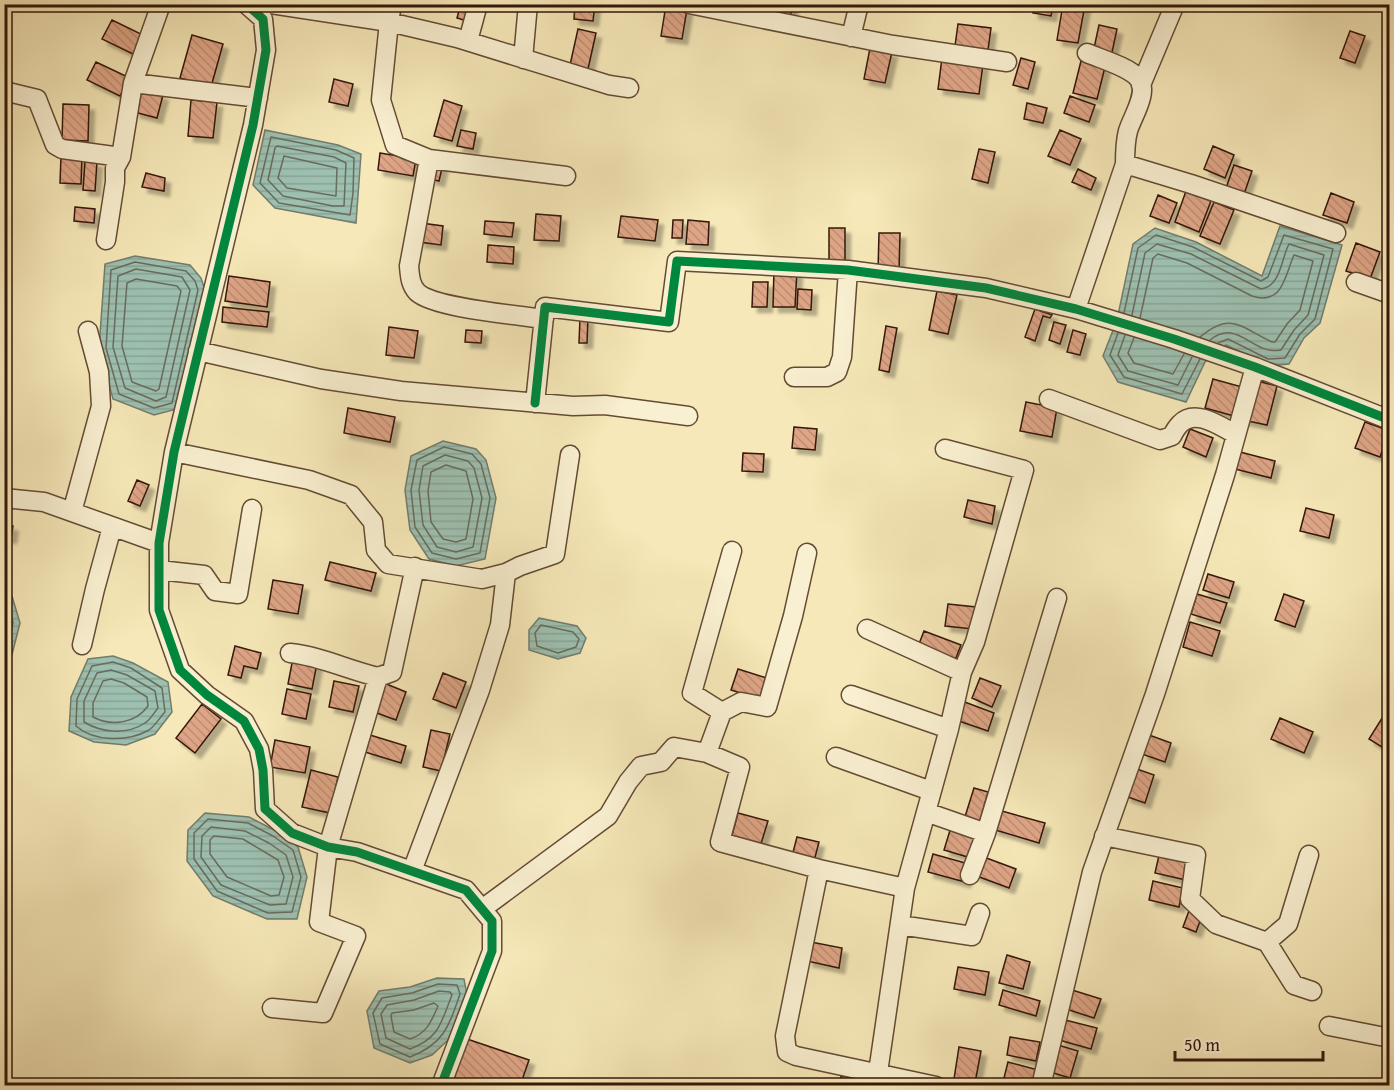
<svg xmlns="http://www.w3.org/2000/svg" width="1394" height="1090" viewBox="0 0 1394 1090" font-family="'Gentium Book Plus',serif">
<defs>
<pattern id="water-rules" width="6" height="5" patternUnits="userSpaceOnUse" patternTransform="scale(1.5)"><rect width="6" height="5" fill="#9dc0b1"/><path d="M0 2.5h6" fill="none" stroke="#88a497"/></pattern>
<pattern id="building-back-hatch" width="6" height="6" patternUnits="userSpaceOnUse" patternTransform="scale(1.5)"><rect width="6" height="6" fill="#dea586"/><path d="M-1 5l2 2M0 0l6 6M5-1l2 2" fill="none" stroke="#bf8d72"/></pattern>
<filter id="shadow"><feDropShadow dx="5.5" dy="5.5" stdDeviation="1.5" flood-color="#0004"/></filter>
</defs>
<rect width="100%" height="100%" fill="#f6e8b8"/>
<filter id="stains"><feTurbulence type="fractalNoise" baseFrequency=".00333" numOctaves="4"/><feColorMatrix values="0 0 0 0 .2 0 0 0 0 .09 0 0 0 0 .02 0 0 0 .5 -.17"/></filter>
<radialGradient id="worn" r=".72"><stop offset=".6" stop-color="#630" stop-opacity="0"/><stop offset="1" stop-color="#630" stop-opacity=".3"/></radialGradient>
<!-- water -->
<path fill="url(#water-rules)" stroke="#737c6d" stroke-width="1.5" d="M265,130L338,145L361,154L356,223L275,208L253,185Z
M1280,226L1342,245L1320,323L1304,338L1289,364L1268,366L1226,345L1205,362L1186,402L1118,382L1103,356L1117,320L1133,244L1155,228L1196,242L1262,276Z
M135,256L190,265L201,278L205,290L177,409L154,415L113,399L99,349L105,264Z
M443,441L476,449L486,460L496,498L485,559L456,566L429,559L410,530L405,490L411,456Z
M5,594L12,596L20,623L7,674L5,676Z
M539,618L577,626L586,638L580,653L558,659L529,650V630Z
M113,656L133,663L168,682L172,712L155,734L126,745L94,742L69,731L71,697L88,659Z
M205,813L249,817L276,831L298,847L307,877L297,919H267L213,896L187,861L188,830Z
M437,978L464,979L467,995L448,1040L432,1055L410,1063L374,1048L367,1011L379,991L410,987Z"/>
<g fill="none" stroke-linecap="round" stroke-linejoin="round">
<!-- shore -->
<path stroke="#686c5c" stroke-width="1.5" d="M271,137L336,150L354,158L353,193L350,215L279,203L260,183Z
M277,146L334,157L346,163L344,206H333L283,196L268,180L275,148Z
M284,156L337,168L336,196L287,188L278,178Z
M135,262L186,271L195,281L198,290L172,403L154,408L119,394L106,348L111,270Z
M136,269L182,277L190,290L166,397L156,401L125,388L113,347L118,276Z
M136,279L177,286L181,291L159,389L156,391L132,382L122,346L127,283Z
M1124,313L1138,248L1156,235L1193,247L1261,281L1268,277L1284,235L1333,249L1315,319L1300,334L1285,358L1268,359L1228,339L1218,343
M1132,315L1145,253L1157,244L1191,254L1261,289C1281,286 1281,259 1289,244L1324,255L1308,315L1294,330L1281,350C1252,356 1238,317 1210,340
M1140,318L1153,258L1158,254L1187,263L1252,296C1283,306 1285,275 1294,255L1313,261L1300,310L1287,324L1275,342H1272C1240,327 1231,311 1200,337
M1118,333L1110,355L1124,377L1182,394L1200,359
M1125,335L1118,355L1128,371L1178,385L1192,357
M1134,338L1128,353L1134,363L1173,374L1184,354
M444,447L472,454L481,464L490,498L480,553L456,559L432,553L415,527L411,490L417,460Z
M445,455L468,461L474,468L482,498L473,547L456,552L437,547L423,525L419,490L423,466Z
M446,465L466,471L473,499L466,539L456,542L443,539L431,522L428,491L431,472Z
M4,600L8,602L13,623L4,661
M541,625L573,632L579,639L576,647L558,653L537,646L535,633Z
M113,662L131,668L162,688L165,712C160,717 155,726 149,730C128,742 94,742 76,726L77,699L92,666Z
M111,670L127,675L155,691L158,708C154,713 150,720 145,723C127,735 102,733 84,722V701L97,673Z
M111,679L124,683L147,697L148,706C136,723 112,727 93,717V703L103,681Z
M208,819L248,823L273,836L293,850L301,877L292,912L268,913L217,891L194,859V833Z
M211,827L245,831L269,843L286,855L293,877L286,904L270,905L221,885L201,857L202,836Z
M214,836L243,839L278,860L284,877L279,895L271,896L227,877L210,854V840Z
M438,984L457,985L460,994C449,1026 444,1044 410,1057L380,1044L373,1013L382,998L412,993Z
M439,991L450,992L452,995C441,1022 440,1038 410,1049L386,1038L381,1014L387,1005L414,1000Z
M434,1003L438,1006C431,1022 427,1033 410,1039L394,1032L391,1016L392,1013L414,1010Z"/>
</g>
<!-- building -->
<path fill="url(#building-back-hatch)" stroke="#341708" stroke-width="1.5" filter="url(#shadow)" d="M575,4H595L593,21L574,19Z
M723,4H757L756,12Z
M766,4H793L790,17L765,11Z
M1035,4H1053L1051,16L1033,13Z
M1063,4L1085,5L1078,43L1057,40Z
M666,5L687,9L682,39L661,36Z
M460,7L477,12L474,23L457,18Z
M112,20L143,35L133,54L102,39Z
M958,24L991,28L988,50L955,46Z
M1099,25L1117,29L1111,57L1093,53Z
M578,29L596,33L588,69L570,65Z
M1350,31L1365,36L1355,63L1340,58Z
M192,35L223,44L211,87L180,78Z
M870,48L892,52L885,83L864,79Z
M942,58L983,64L979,94L938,89Z
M1021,58L1035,62L1028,89L1013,85Z
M1081,61L1105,67L1097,99L1073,93Z
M96,62L130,78L120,96L87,80Z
M334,79L353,84L348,106L329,102Z
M140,89L163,95L157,118L134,112Z
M1070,96L1095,105L1089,122L1064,113Z
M191,100L217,102L213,138L188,136Z
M444,100L462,106L452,141L434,136Z
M1027,103L1047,108L1043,123L1024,119Z
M63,104L89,105L88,141L62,140Z
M461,130L476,133L473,149L457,146Z
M1060,130L1081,139L1070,165L1048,156Z
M1213,146L1234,155L1225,178L1204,169Z
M979,149L995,152L988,183L972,179Z
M380,153L416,159L413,176L378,170Z
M61,156H82L81,184L60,183Z
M85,161L97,162L95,191L83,190Z
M433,162L443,164L439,181L430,179Z
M1234,165L1252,171L1242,200L1224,194Z
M1078,169L1096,178L1091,190L1072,182Z
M146,173L165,178L164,191L142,187Z
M1186,191L1211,201L1199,232L1175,222Z
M1331,193L1354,202L1347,223L1323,215Z
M1158,195L1177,203L1169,223L1150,216Z
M1214,202L1234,210L1220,244L1200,236Z
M75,207L95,209L94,223L74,221Z
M536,214L561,216L559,241L534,240Z
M621,216L658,220L655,241L618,237Z
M673,220H683L682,238H672Z
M688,220L709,222L708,245L686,244Z
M485,221L514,223L512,237L484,234Z
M421,223L443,226L441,245L419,242Z
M829,228H845V265H829Z
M879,233H900L899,271H878Z
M1356,243L1380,252L1370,279L1346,271Z
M488,245L514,247L513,264L487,262Z
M774,269L797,270L795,307H773Z
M229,276L270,282L267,307L225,301Z
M753,282H768L767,307H752Z
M798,289L812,290L811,310L797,309Z
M937,291L957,295L948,334L929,330Z
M223,307L269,312L267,327L222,322Z
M1035,309L1052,315L1050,318L1043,316L1035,341L1025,337Z
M580,318H588L587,343H579Z
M1054,322L1066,325L1060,344L1049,340Z
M886,326L897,328L889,372L879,370Z
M389,327L418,331L414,358L386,355Z
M466,330L482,331L481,343L465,342Z
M1073,330L1086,334L1080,355L1067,352Z
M1213,379L1242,387L1234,416L1205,408Z
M1253,380L1277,386L1267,425L1243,420Z
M1026,402L1057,408L1052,437L1020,431Z
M348,408L395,417L390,442L344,433Z
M1365,422L1390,431L1380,457L1355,448Z
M794,427L817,429L815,450L792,448Z
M1190,429L1213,438L1206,457L1183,447Z
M1240,452L1275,461L1271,478L1235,469Z
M743,453L764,454L763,472L742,471Z
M137,480L149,485L140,506L128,501Z
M968,500L995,506L992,524L964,517Z
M1306,508L1334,515L1329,538L1300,531Z
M4,524L13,526L11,538L4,537Z
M330,562L376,573L371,591L325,580Z
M1208,574L1234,582L1229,598L1203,590Z
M273,580L303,585L298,614L268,609Z
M1197,594L1227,603L1220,623L1191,614Z
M1284,594L1304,601L1295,627L1275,620Z
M948,604L976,607L973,629L945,626Z
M1190,622L1220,631L1212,656L1183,647Z
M924,631L961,645L954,663L917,649Z
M235,646L261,653L257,669L244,666L241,678L228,675Z
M293,658L317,663L312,689L288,684Z
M738,669L773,680L766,701L731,690Z
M443,673L466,682L456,708L433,699Z
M980,678L1001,686L992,707L972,698Z
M334,681L359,686L353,712L329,707Z
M384,683L406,692L396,720L374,712Z
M287,689L311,694L306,719L282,714Z
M962,701L994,713L988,731L956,720Z
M202,704L221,719L195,753L176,738Z
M1389,707H1390V752L1369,739Z
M1280,718L1313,732L1304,753L1271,739Z
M431,730L450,734L441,771L423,767Z
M370,735L406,746L401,763L365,752Z
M1149,735L1171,743L1165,762L1142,754Z
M275,740L310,747L305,773L270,767Z
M1134,768L1154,775L1145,803L1125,796Z
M311,770L338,777L330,813L302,807Z
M974,788L988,792L978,828L963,823Z
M998,810L1045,823L1039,843L992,829Z
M738,813L768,821L760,847L731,839Z
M951,827L977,835L971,858L944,850Z
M797,837L819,842L813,865L791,860Z
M1160,851L1191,858L1186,880L1155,873Z
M933,854L969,864L965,882L928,872Z
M981,856L1016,869L1009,888L974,875Z
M1153,881L1183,888L1179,907L1149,900Z
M1190,908L1203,913L1196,932L1183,927Z
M811,942L842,948L839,968L807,961Z
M1007,955L1030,962L1023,989L999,983Z
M958,967L989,972L985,995L954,989Z
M1003,990L1040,1001L1036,1016L999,1005Z
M1072,990L1101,999L1094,1018L1066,1009Z
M1065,1020L1097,1028L1091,1049L1059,1040Z
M1010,1037L1040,1042L1036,1061L1007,1055Z
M467,1039L529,1060L520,1086H476L454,1078Z
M1058,1045L1078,1051L1070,1078L1050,1072Z
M959,1047L981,1051L975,1083L954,1079Z
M1008,1062L1042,1071L1038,1086H1002Z
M841,1076L862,1078L861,1086H840Z"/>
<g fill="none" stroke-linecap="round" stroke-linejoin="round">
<defs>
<path id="minor" d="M246,4L263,19L266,50L253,125L174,452L159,543V610L180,670L207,695L244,721L259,749L263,770L265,809L292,833L328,847L357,852L466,890L492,921V951L441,1086
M271,4L389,22L381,100L395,145L429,159L566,176
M392,4L389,22L457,38L609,85L629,88
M689,4L893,45L1007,62
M851,37L859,4
M468,41L478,4
M1087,53C1101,59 1129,67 1138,78C1150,91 1132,117 1128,131C1125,142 1125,153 1125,164
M523,59L528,4
M133,83L258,98
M1141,85L1175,4
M4,91L37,99L55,145L62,149L121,157
M429,159L409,266C410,276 410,284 417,292C433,308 518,315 544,319
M106,240L115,182V168L121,157L133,83L161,4
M1356,282L1390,294
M1076,309L1125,164L1191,184L1336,233
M198,351L321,379L401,391L573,406L605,405L688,416
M794,377H827L837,372L842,357L848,270
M1049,399L1160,440L1172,436C1174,432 1177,427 1180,424C1195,408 1220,426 1235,434
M535,403L545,307L669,322L677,261L848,270L986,288L1076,309L1174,339L1255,367L1390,420
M174,452L309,480L351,495L373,522L376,550L388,564L482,579L506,573L520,566L555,554L570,455
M4,498L44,502L159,543
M72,512L101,406L99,372L88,331
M732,551L692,693L722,712L707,753L740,767L720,842L819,869L785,1036L787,1052L796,1056L936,1086
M159,570L204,575L215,591L238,594L252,509
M867,629L962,672
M82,645L95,589L112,527
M290,653C320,656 348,670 378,677
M851,695L949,729
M722,712L741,702L767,707L793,616L807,553
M836,757L931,791
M926,812L986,833
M1104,836L1196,855L1190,899L1216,924L1267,942L1294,985L1312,991
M819,869L905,888
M412,871L480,690L500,625L506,573
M970,875L986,833L1057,598
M482,909L608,816L628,782L641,766L661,762L674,747L707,753
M900,925L972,936L980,913
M1267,942L1288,924L1309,855
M272,1008L323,1013L356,936L319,922L328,847L378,677L392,672L415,567
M1329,1026L1390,1038
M876,1086L905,888L949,729L962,672L975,642L1024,470L945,449
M1041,1086L1092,872L1155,694L1225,475L1255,367"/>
</defs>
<!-- minor casing -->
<use href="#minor" stroke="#644b34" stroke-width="21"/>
<!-- minor -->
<use href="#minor" stroke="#f9f0d1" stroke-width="18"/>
<defs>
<path id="cycleway" d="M246,4L263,19L266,50L253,125L174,452L159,543V610L180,670L207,695L244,721L259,749L263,770L265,809L292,833L328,847L357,852L466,890L492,921V951L441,1086
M535,403L545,307L669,322L677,261L848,270L986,288L1076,309L1174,339L1255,367L1390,420"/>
</defs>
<!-- cycleway casing -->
<use href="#cycleway" stroke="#f9f0d1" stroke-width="13"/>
<!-- cycleway -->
<use href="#cycleway" stroke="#00873e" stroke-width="9"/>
</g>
<!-- margin -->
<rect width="1394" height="1090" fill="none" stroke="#f6e8b8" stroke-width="24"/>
<rect x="6" y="6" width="1382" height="1078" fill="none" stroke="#341708" stroke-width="3"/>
<rect x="12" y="12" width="1370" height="1066" fill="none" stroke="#341708" stroke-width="1.5"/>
<!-- scale -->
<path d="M1175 1051v9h148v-9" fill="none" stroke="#341708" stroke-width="3"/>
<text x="1184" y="1051" font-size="18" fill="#341708" stroke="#f9f0d1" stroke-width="4.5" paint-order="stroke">50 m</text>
<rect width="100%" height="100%" filter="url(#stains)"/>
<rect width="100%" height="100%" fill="url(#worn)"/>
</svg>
